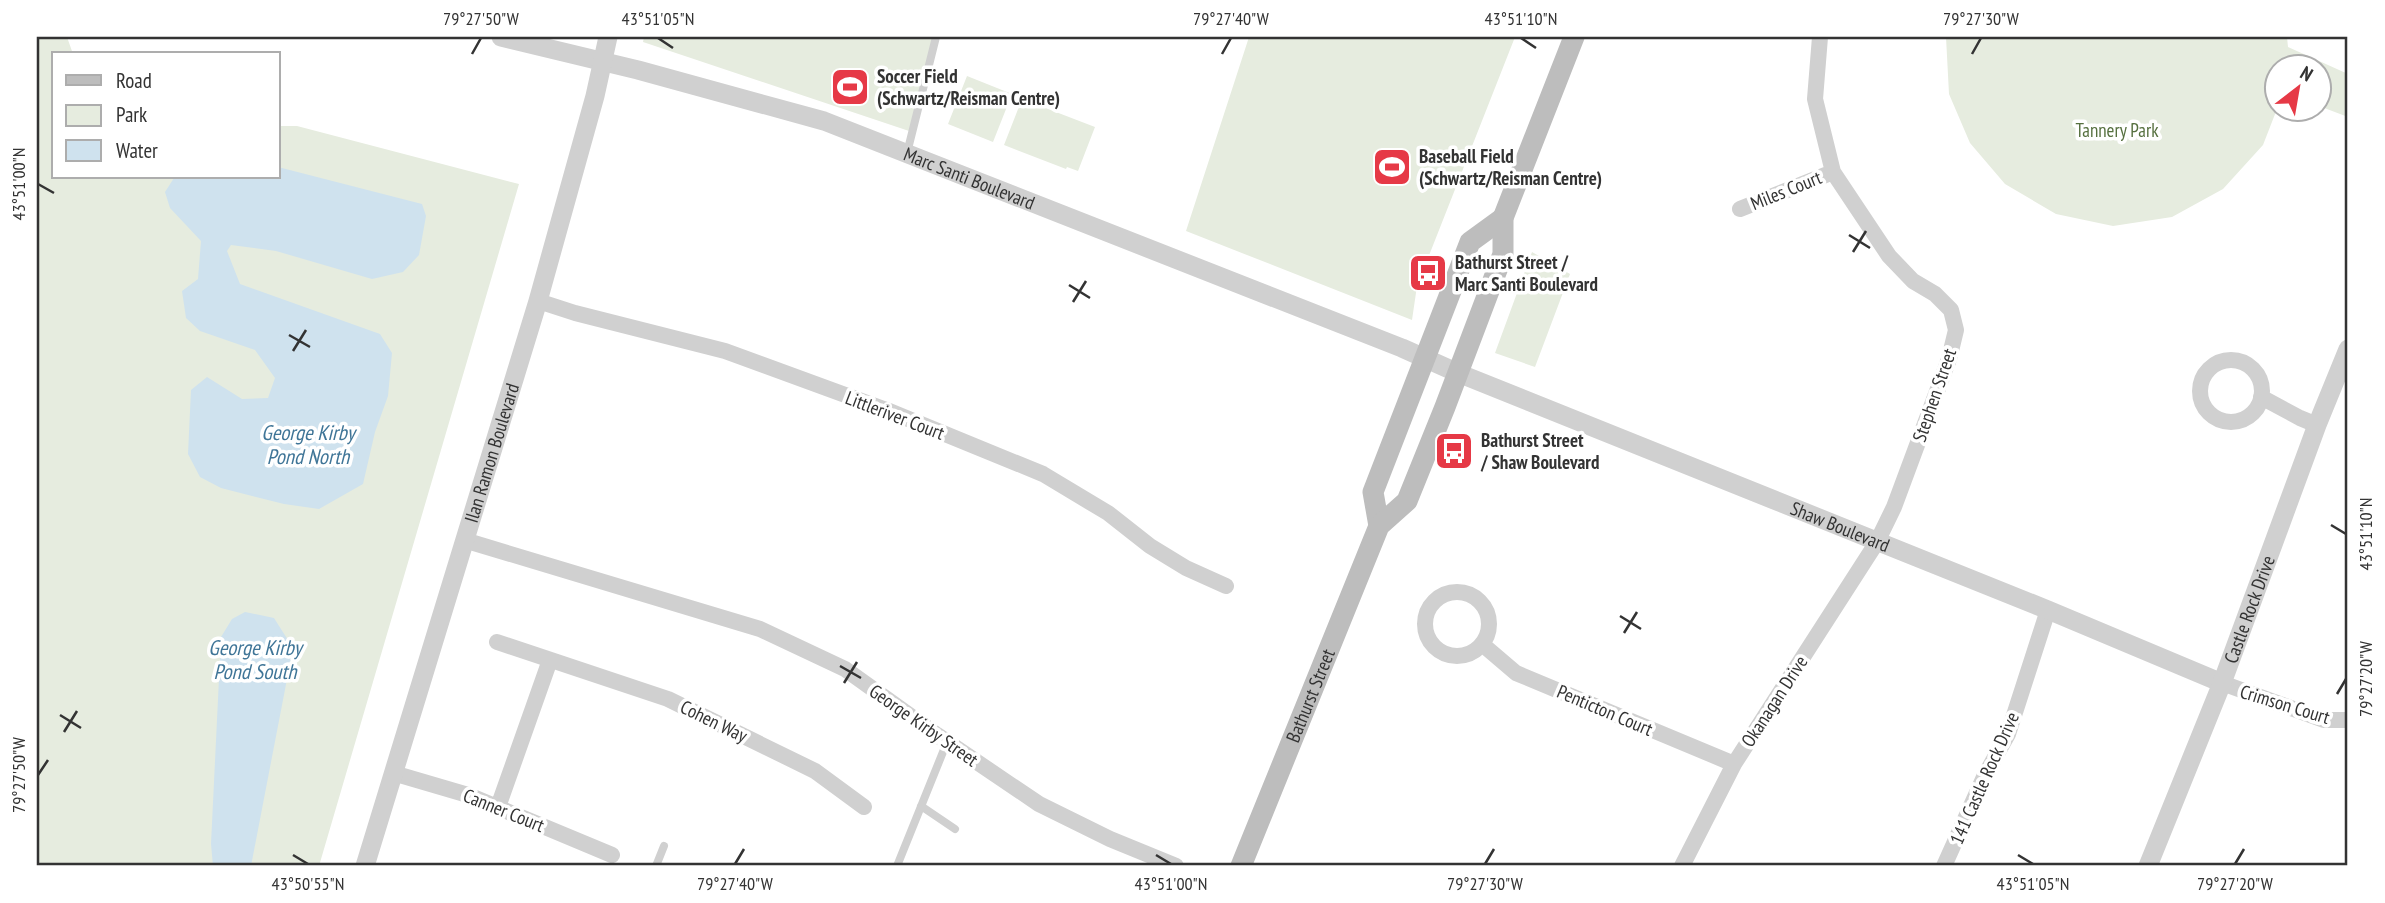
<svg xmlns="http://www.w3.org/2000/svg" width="2385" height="903" viewBox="0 0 2385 903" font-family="'PT Sans Narrow',sans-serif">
<rect width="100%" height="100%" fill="#fff"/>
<!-- green -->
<path fill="#e6ecdf" d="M37,37H67L73,54H54V177H278V126H297L519,184L319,866H37Z
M644,37H934L912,132L643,42Z
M1249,37H1515L1417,286L1412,320L1186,231Z
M1946,37H2287L2288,47L2348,74V117L2319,106L2318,66H2276L2277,109L2263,145L2223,189L2172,217L2113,226L2056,214L2005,184L1970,143L1949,94Z
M967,76L1012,94L993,142L948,124Z
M1022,99L1095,127L1078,171L1067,167L1066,169L1004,145Z
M1532,252L1570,274L1535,367L1495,353Z"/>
<!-- water -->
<path fill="#cfe2ee" d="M278,167L422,204L426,216L419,255L403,272L372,279L276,251L231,245L227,251L240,284L380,334L392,353L388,396L375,432L363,484L319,509L284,504L221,488L200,477L188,454L191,390L207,377L242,399L268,398L275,378L255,350L200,331L186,318L182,291L198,279L201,241L170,208L165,192L174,178L278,177Z
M245,612L274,618L293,648L251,866H213L211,844L221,637L232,619Z"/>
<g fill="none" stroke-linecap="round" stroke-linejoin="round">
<!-- service -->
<path stroke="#d0d0d0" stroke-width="8" d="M907,153L936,37
M921,806L955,829
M656,866L664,846
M897,866L947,742"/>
<!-- minor -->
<path stroke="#d0d0d0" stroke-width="16" d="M1740,209L1833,172
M538,301L575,313L725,351L889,411L1043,474L1108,513L1150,546L1186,568L1226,586
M2200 391a31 31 0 1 1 62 0a31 31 0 1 1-62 0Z
M2261,397L2300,418L2317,425
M464,540L760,629L845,669L937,735L1039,804L1110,839L1176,866
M1425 624a32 32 0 1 1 64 0a32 32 0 1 1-64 0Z
M497,642L668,699L815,771L864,807
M1482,644L1516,673L1734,764
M2222,683L2324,720H2348
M393,773L468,795L612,855
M498,807L550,660
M1682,866L1734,764L1877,542L1894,507L1949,359L1956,330L1951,310L1935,294L1913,281L1889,256L1833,172L1815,99L1820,37
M1944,866L1984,777L2008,734L2048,610"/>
<!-- tertiary -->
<g stroke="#d0d0d0" stroke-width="19">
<path id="s1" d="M501,37L638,70L824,121L1402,348L1458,373L2048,610L2222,683"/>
<path id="s2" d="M365,866L538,301L595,96L608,37"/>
<path id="s3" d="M2148,866L2222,683L2317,425L2348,349"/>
</g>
<!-- secondary -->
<g stroke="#bdbdbd" stroke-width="21">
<path d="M1379,526L1373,492L1470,242L1503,218"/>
<path id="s4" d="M1241,866L1379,526L1407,501L1445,407L1503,254V218L1574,37"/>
</g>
</g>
<!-- ticks -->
<path fill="none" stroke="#333" stroke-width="2.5" d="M658,38L673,48M1521,38L1536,48M472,54L481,38M1222,54L1231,38M1972,54L1981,38M38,184L54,193M1849,235L1870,248M1853,252L1866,231M1069,285L1090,298M1073,302L1086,281M289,335L310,347M293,351L306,330M2331,525L2346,534M1620,616L1641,629M1624,633L1637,612M840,666L861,678M844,683L857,662M2337,694L2346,679M60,715L81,728M64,732L77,711M38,775L48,760M293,855L308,864M1156,855L1171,864M2018,855L2033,864M735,864L744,849M1485,864L1494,849M2235,864L2244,849"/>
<!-- icons -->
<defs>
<symbol id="stadium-square" viewBox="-11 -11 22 22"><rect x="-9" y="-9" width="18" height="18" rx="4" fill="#e63946" stroke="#fff"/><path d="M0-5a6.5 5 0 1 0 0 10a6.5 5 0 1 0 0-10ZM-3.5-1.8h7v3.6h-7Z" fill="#fff"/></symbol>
<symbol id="bus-square" viewBox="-11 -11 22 22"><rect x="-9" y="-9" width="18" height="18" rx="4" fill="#e63946" stroke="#fff"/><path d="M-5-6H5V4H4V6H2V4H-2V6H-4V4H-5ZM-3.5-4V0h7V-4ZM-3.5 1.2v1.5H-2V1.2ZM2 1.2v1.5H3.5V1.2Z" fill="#fff"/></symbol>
</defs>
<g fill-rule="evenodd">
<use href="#stadium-square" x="828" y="65" width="44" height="44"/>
<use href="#stadium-square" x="1370" y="145" width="44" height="44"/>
<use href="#bus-square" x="1406" y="251" width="44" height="44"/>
<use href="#bus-square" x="1432" y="429" width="44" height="44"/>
</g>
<g text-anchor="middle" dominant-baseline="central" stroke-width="7" stroke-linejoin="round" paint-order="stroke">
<!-- poi labels -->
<g font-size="19" font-weight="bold" fill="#333" stroke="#fff" text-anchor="start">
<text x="877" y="76">Soccer Field<tspan x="877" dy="22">(Schwartz/Reisman Centre)</tspan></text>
<text x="1419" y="156">Baseball Field<tspan x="1419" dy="22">(Schwartz/Reisman Centre)</tspan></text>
<text x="1455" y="262">Bathurst Street /<tspan x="1455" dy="22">Marc Santi Boulevard</tspan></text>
<text x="1481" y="440">Bathurst Street<tspan x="1481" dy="22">/ Shaw Boulevard</tspan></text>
</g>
<!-- park labels -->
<g font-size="19" fill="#56703f" stroke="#fff">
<text x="2117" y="130">Tannery Park</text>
</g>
<!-- street labels -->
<g font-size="19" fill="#333" stroke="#fff">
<text stroke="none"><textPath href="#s1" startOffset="490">Marc Santi Boulevard</textPath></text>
<text transform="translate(1786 190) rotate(-22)">Miles Court</text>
<text transform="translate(1934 395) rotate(-71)">Stephen Street</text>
<text transform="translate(895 415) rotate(21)">Littleriver Court</text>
<text stroke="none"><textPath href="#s2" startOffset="432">Ilan Ramon Boulevard</textPath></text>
<text stroke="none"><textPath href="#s1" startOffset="1428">Shaw Boulevard</textPath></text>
<text stroke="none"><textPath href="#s3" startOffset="276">Castle Rock Drive</textPath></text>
<text stroke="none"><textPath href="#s4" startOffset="184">Bathurst Street</textPath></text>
<text transform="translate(1774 701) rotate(-57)">Okanagan Drive</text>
<text transform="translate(2285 704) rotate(17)">Crimson Court</text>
<text transform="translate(1605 710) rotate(23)">Penticton Court</text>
<text transform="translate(714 721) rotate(26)">Cohen Way</text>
<text transform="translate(924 725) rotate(35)">George Kirby Street</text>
<text transform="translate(1984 778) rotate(-66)">141 Castle Rock Drive</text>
<text transform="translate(504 810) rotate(22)">Canner Court</text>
</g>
<!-- water labels -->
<g font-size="21" font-style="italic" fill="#3f7597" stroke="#fff">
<text x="308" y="432">George Kirby<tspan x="308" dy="24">Pond North</tspan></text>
<text x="255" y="647">George Kirby<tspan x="255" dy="24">Pond South</tspan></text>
</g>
</g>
<!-- border -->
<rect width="2385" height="903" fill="none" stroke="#ffffff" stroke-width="77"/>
<!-- legend -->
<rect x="52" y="52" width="228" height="126" fill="#ffffff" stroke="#adadad" stroke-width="2"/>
<rect x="66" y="75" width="35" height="10" fill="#bdbdbd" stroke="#adadad" stroke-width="2"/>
<text x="116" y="88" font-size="21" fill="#333333">Road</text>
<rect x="66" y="105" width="35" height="21" fill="#e6ecdf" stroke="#adadad" stroke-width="2"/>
<text x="116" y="122" font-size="21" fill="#333333">Park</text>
<rect x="66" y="140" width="35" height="21" fill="#cfe2ee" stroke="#adadad" stroke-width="2"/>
<text x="116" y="158" font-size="21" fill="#333333">Water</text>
<!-- north arrow -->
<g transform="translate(2298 88) rotate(31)"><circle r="33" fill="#ffffff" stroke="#adadad" stroke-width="2"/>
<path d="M0-5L12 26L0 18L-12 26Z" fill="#e63946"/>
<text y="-10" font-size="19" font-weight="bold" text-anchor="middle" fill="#333333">N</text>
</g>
<rect x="38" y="38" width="2308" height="826" fill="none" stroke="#333" stroke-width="2.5"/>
<g font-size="18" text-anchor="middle" fill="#333">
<text x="481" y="25">79°27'50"W</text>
<text x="658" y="25">43°51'05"N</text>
<text x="1231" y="25">79°27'40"W</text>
<text x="1521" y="25">43°51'10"N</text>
<text x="1981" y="25">79°27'30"W</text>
<text transform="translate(19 184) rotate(-90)" y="6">43°51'00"N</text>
<text transform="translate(2366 534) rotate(-90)" y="6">43°51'10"N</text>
<text transform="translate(2366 679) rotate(-90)" y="6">79°27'20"W</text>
<text transform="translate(19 775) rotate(-90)" y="6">79°27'50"W</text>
<text x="308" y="890">43°50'55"N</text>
<text x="735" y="890">79°27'40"W</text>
<text x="1171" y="890">43°51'00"N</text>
<text x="1485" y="890">79°27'30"W</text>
<text x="2033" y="890">43°51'05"N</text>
<text x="2235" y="890">79°27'20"W</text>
</g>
</svg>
